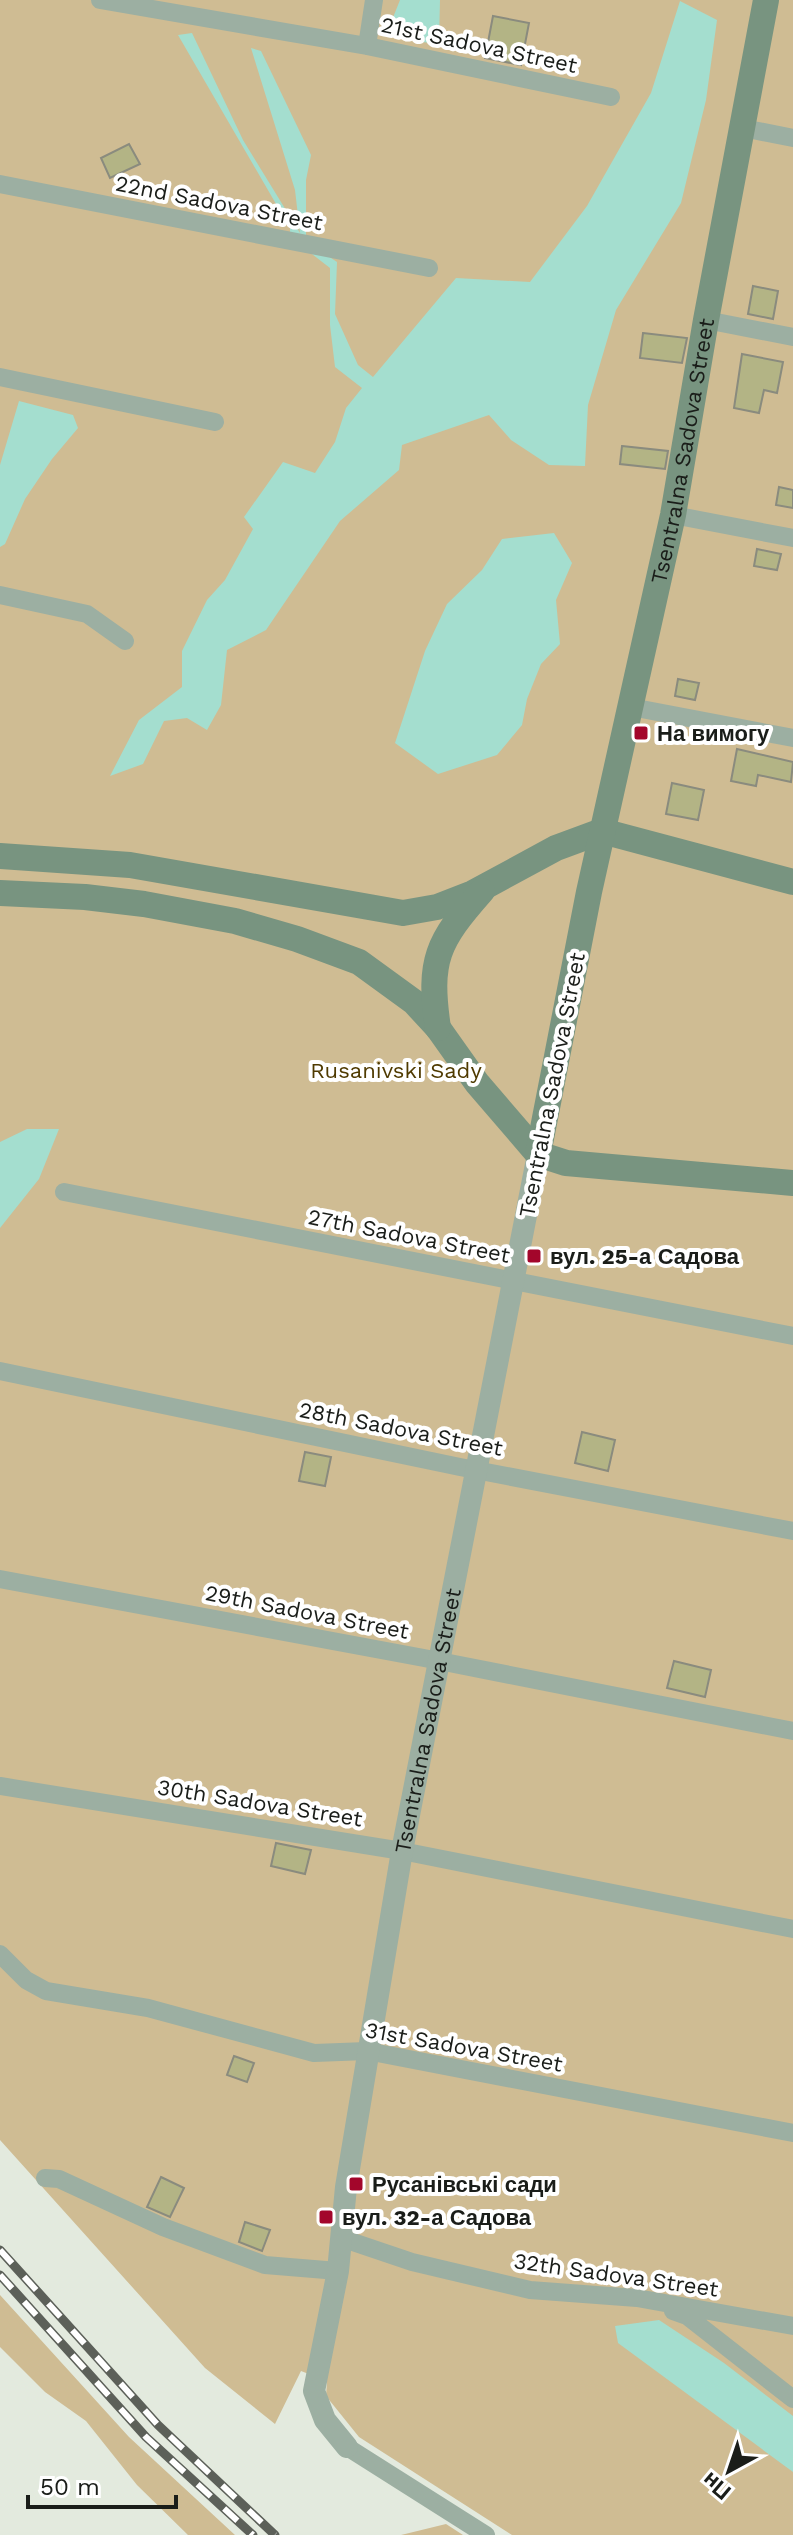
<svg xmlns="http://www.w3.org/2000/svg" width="793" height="2535" viewBox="0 0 793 2535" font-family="'Work Sans',sans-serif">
<rect width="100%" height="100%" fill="#e3eade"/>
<!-- green -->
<path fill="#cfbc93" d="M0,0H793V2535H512L359,2437L326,2396L327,2381L301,2371L275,2424L205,2368L0,2140Z
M0,2295L129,2437L235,2535H188L137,2485L86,2421L45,2392L0,2347Z
M446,2524L463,2535H401Z"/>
<!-- water -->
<path fill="#a4decf" d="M400,0H440L439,41C416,46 405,38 392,20Z
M680,1L717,20L706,100L681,203L616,310L588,405L585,466L549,465L511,440L489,415L402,445L399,470L340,521L266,630L227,650L221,705L207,730L187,718L164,721L143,764L110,776L139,720L182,687V651L207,600L225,580L253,529L244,517L283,462L315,473L335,442L346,408L362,388L335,367L330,325V268L290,237V228L178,35L192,33L243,140L300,233L295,190L251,48L261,51L311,155L306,180V241L337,262L335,314L358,365L373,377L456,278L530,282L587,206L651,93Z
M19,401L73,415L78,428L52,459L25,499L5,544L0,547V465Z
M554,533L572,563L556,600L560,644L541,664L527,699L522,725L497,755L438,774L395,743L425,651L447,604L482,570L502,539Z
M27,1129H59L39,1179L0,1228V1142Z
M659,2320L724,2363L793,2416V2472L618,2343L615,2326Z"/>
<!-- building -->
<path fill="#b3b485" stroke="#8a8b7e" stroke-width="2" d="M493,16L529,23L521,65L485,58Z
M129,144L140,164L110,178L101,158Z
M753,286L778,291L773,319L748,314Z
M643,333L687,338L682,363L640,358Z
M742,354L783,362L777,393L764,390L759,413L734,408Z
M622,446L668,451L665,469L620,464Z
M779,487L793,490V508L776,505Z
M757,549L781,554L777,570L754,566Z
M678,679L699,683L695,700L675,696Z
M737,749L793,762L791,782L758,775L756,786L731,781Z
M672,783L704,790L698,820L666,814Z
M582,1432L615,1440L608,1471L575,1463Z
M305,1452L331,1457L325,1486L299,1481Z
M674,1661L711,1670L705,1697L667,1688Z
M276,1843L311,1850L305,1874L271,1866Z
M234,2056L254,2063L247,2082L227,2075Z
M161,2177L184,2188L170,2217L147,2207Z
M245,2222L270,2230L262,2251L239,2242Z"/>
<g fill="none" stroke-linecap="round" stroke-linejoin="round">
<!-- minor -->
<path stroke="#9cafa2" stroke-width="18" d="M100,0L367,46L611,97
M367,46L374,0
M743,128L793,138
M0,184L429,268
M706,320L793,337
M0,377L215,422
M673,515L793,538
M0,595L87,614L125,641
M631,707L793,738
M64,1192L793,1336
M0,1371L460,1467L793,1531
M0,1579L424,1658L793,1731
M0,1786L402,1851L793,1929
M0,1954L26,1980L46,1991L148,2008L314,2053L367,2051L793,2133
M45,2178L59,2179L163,2227L265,2265L338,2271
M341,2238L412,2262L530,2290L637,2298L793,2326
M673,2311L687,2316L793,2399
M347,2447L486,2535"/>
<!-- tertiary -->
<path stroke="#9cafa2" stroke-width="22" id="s1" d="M347,2447L325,2420L314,2391L338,2271L346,2187L402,1851L538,1154"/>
<!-- secondary -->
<g stroke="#789480" stroke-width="26">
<path d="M0,856L130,865L403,913L437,907L473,893L556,848L602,831L793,882"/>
<path d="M0,893L85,897L144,904L235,921L297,939L359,962L414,1002L438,1028L477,1083L538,1154L566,1163L793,1183"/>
<path d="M438,1028C428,960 437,942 482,891"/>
<path id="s2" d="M538,1154L589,892L673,515L706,320L766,0"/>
</g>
<defs>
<path id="rail" d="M0,2250L158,2425L275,2535
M0,2275L146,2437L253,2535"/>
</defs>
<!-- rail casing -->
<use href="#rail" stroke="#5c6059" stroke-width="9"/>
<!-- rail -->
<use href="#rail" stroke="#fff" stroke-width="6" stroke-dasharray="18" stroke-linecap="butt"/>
</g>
<!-- markers -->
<g fill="#a3062b" stroke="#fff" stroke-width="3">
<rect x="633" y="725" width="16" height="16" rx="4"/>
<rect x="526" y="1248" width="16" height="16" rx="4"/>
<rect x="348" y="2176" width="16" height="16" rx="4"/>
<rect x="318" y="2209" width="16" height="16" rx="4"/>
</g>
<g text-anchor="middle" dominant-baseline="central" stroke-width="8" stroke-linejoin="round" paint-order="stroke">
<!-- street labels -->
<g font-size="22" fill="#1a1d19" stroke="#fff">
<text transform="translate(479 45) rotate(12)">21st Sadova Street</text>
<text transform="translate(219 203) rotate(11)">22nd Sadova Street</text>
<text stroke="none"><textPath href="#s2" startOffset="718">Tsentralna Sadova Street</textPath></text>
<text transform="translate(552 1085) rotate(-79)">Tsentralna Sadova Street</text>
<text transform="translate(409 1236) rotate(11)">27th Sadova Street</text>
<text transform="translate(401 1429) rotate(11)">28th Sadova Street</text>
<text transform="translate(307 1612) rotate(11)">29th Sadova Street</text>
<text stroke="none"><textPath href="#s1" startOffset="746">Tsentralna Sadova Street</textPath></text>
<text transform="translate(260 1803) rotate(9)">30th Sadova Street</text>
<text transform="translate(464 2047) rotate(10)">31st Sadova Street</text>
<text transform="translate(616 2275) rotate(8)">32th Sadova Street</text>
</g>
<!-- poi labels -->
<g font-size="22" font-weight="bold" fill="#1a1d19" stroke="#fff" text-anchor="start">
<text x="657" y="733">На вимогу</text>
<text x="550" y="1256">вул. 25-а Садова</text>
<text x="372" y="2184">Русанівські сади</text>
<text x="342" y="2217">вул. 32-а Садова</text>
</g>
<!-- park labels -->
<g font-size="22" fill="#4f3a00" stroke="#fff">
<text x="396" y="1070">Rusanivski Sady</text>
</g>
</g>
<!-- north arrow -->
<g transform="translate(729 2471) rotate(220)" stroke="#ffffff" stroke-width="6" paint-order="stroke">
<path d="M0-6L14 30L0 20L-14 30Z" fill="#1a1d19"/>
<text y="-12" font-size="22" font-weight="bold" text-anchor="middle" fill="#1a1d19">Пн</text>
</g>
<!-- scale -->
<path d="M28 2495v12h148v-12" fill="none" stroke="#1a1d19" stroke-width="4"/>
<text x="40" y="2495" font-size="24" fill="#1a1d19" stroke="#ffffff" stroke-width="6" paint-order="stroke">50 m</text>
</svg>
